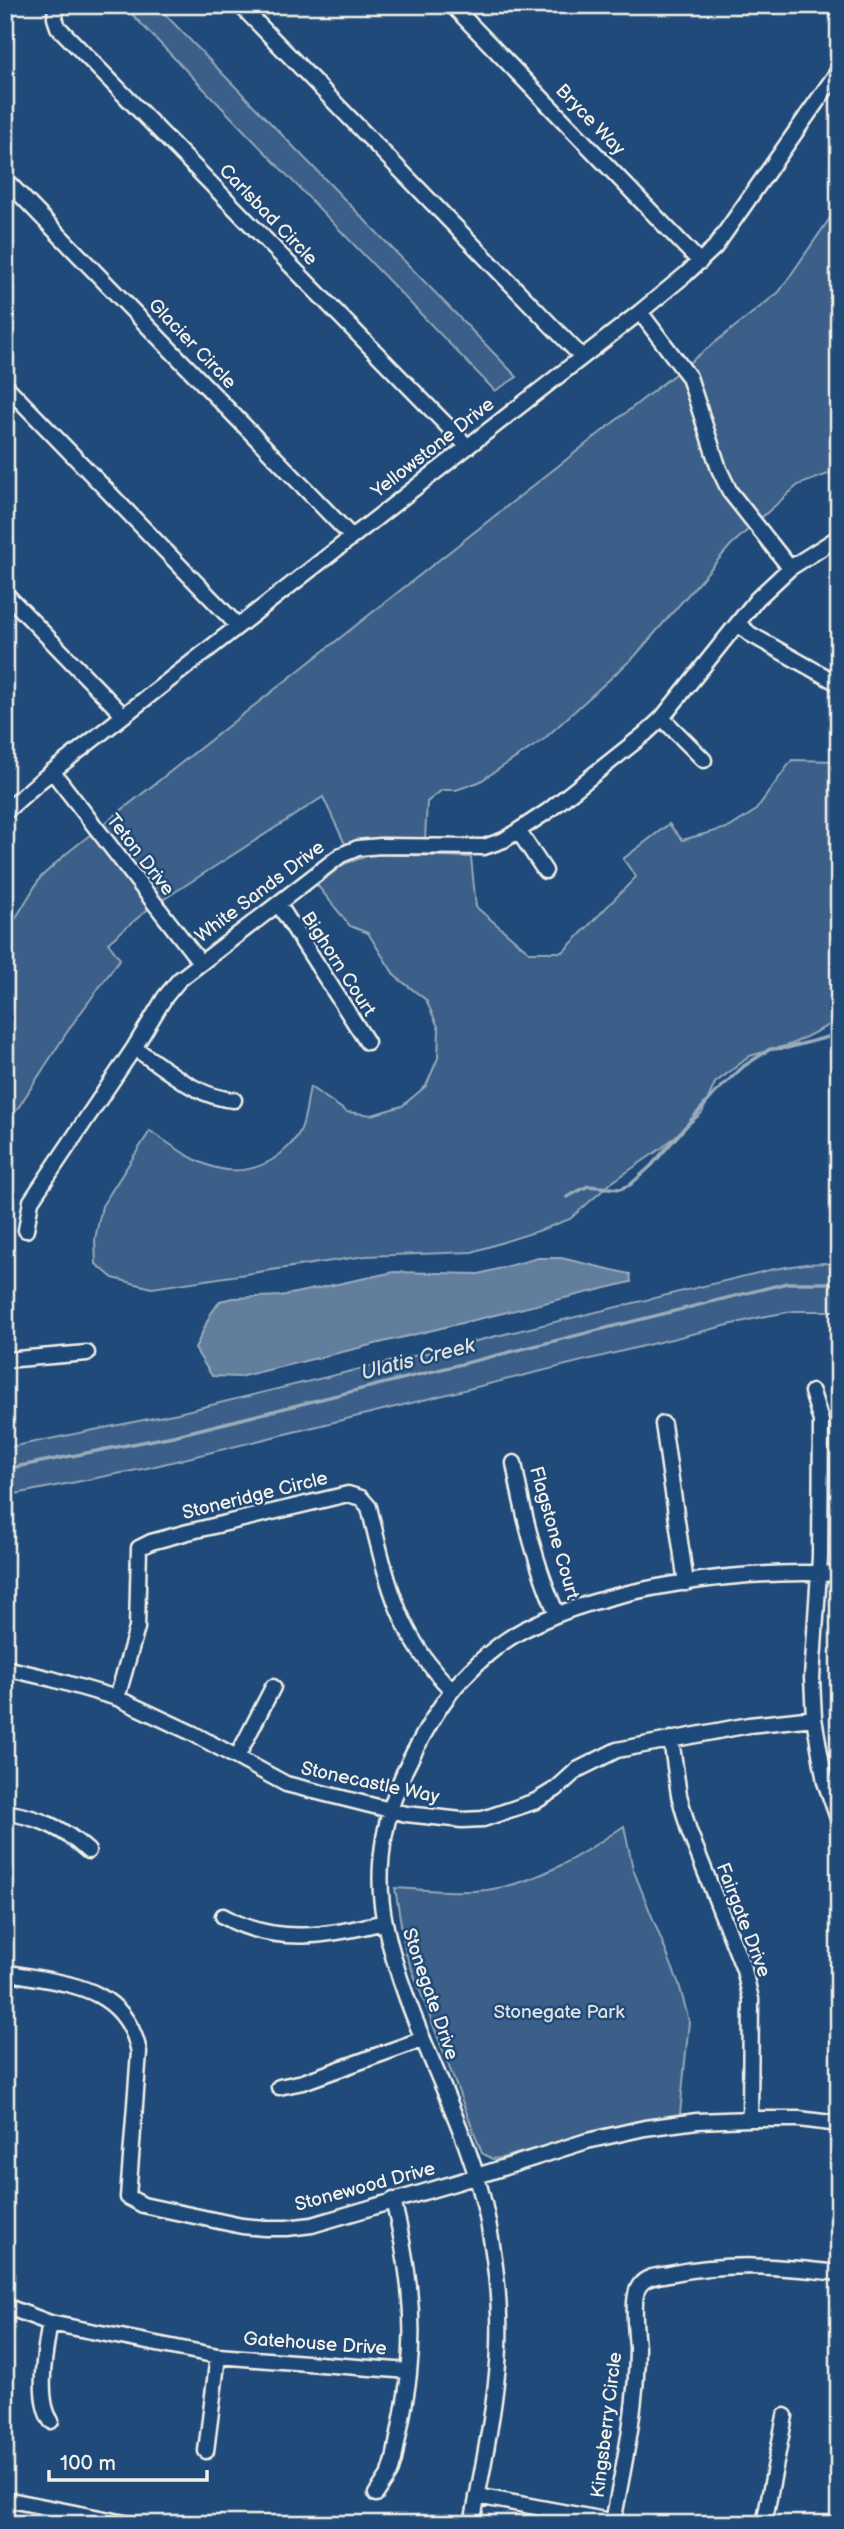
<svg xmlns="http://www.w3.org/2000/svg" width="844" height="2529" viewBox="0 0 844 2529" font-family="'Balsamiq Sans',sans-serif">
<rect width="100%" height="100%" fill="#1f4a7a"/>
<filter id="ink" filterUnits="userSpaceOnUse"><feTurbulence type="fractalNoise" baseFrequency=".0143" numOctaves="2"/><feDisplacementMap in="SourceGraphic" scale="14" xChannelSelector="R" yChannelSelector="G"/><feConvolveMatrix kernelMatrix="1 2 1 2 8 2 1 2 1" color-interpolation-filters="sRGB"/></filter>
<g filter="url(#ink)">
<!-- green -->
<path fill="#3a5f88" stroke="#97a8b8" stroke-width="2" d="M123,5H156L517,377L495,391Z
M839,205V470L798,485L731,545L635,656L543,740L479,782L456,790H442L427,802L425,839C397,838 372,835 345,844L323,797L147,910L108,943L120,959L71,1026L5,1128V936L40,878L67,853L779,292Z
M792,760L839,761V1020L792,1044L750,1056L715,1083L702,1113L663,1147L611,1183L570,1219L541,1230L472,1252L365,1256L152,1288L113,1278L96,1264L95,1239L102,1206L150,1131C190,1157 224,1187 272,1160C283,1153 296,1141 301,1129C306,1117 307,1100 310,1087L347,1112L372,1115L402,1106L426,1086L438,1058L439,1029L426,1000L395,976L368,933L350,926L317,885L344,864L373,854L471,857L476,907L529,952H563L636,877L623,859L669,824L682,840L730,827L755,811Z
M825,1263L839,1266V1311H794L761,1317L147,1468L5,1496V1448L178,1413L774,1269L805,1264Z
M624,1826L633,1869L679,1984L689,2021L680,2114L637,2121L501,2158L492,2159L482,2153L406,1954L395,1888C425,1890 457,1893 487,1890C539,1883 581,1855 624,1826Z"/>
<!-- water -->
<path fill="#627e9d" stroke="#9cacbb" stroke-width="2" d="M538,1258H561L630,1274L631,1282L239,1377L212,1376L195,1349L210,1315L220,1301L233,1298L281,1296L394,1272L479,1274Z"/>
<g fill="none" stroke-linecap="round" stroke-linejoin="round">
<!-- stream -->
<path stroke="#9cacbb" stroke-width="3.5" d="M567,1197L588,1186L620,1189L630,1185L651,1166L715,1093L744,1066L770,1049L787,1048L839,1034
M5,1469L173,1436L787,1283H839"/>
<defs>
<path id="minor" d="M56,5L55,18L58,27L467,446
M240,5L581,356
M452,5L700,262
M5,179L351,536
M640,312L689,377L719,469L730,492L790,568
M5,385L238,626
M5,593L123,715
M738,624L750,634L839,684
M662,718L704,760
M52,771L200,962
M5,812L40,781L640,312L685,275L715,247L839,70
M519,832L545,871
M279,905L367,1042
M134,1048C166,1068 195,1097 234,1100
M26,1230L31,1201L134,1048L165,997L179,980L341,855L358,848L381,846L484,847L504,840L548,811L646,733L662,718L757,599L790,568L839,537
M5,1360L87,1353
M812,1392L821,1421L820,1557L812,1678L814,1718L825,1782L839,1821
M663,1424L686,1583
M514,1463C523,1514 536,1567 557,1614
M5,1668L52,1679L117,1698L192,1733L286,1784L406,1814L462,1820L483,1819L536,1801L556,1789L577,1770L617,1750L749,1725L814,1718
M117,1698L137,1628L139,1548L151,1542L188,1532L348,1494L361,1498L369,1507C386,1577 398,1638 452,1690
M671,1739L679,1795L689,1831L744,1970L751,1999L750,2119
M237,1757L273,1687
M5,1812C40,1818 62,1827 88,1851
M223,1916C275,1946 329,1936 384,1922
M5,1972C63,1984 125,1983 139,2052L128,2197L143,2205L242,2226L265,2228H287L312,2225L458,2182L587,2141L645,2128L697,2121L750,2119H799L839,2124
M279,2087L303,2082L423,2039
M5,2306L50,2323L218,2356L409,2371
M50,2323C45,2350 36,2399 51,2421
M206,2451L218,2356
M376,2494L390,2473L394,2460C399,2431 406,2402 409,2373C416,2315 407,2257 393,2200
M477,2496L621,2523
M5,2499L130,2524
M613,2522C624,2465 637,2406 637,2348C636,2333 631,2295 640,2285C646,2276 659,2276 669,2274C726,2262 781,2266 839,2273
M472,2524C481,2477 491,2431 496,2383C503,2331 498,2274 488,2222C468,2118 406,2027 385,1923C373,1866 386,1805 413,1754C427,1728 442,1700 463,1678C479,1661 502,1641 523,1630C606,1586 745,1569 839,1574
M764,2524L785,2416"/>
</defs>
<!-- minor casing -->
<use href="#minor" stroke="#f4f1e8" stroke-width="19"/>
<!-- minor -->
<use href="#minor" stroke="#1f4a7a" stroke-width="14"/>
</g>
</g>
<g text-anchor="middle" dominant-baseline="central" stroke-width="5" stroke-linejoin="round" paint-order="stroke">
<!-- street labels -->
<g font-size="19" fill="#f4f1e8" stroke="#1f4a7a">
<text transform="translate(590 120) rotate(46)">Bryce Way</text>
<text transform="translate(268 215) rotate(46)">Carlsbad Circle</text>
<text transform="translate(192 344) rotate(46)">Glacier Circle</text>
<text transform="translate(433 448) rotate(-38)">Yellowstone Drive</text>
<text transform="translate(140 855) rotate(52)">Teton Drive</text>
<text transform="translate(260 892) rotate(-37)">White Sands Drive</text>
<text transform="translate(338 964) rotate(57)">Bighorn Court</text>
<text transform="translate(255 1496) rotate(-14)">Stoneridge Circle</text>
<text transform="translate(554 1533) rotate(74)">Flagstone Court</text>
<text transform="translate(370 1783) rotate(12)">Stonecastle Way</text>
<text transform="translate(743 1920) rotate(69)">Fairgate Drive</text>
<text transform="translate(430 1994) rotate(71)">Stonegate Drive</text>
<text transform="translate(365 2187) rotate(-15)">Stonewood Drive</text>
<text transform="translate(315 2344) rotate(4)">Gatehouse Drive</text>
<text transform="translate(607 2425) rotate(-83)">Kingsberry Circle</text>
</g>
<!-- park labels -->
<g font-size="19" fill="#e1e2de" stroke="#1f4a7a">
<text x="559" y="2012">Stonegate Park</text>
</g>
<!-- water labels -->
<g font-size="21" font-style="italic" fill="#dee0dd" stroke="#1f4a7a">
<text transform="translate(418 1359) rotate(-14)">Ulatis Creek</text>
</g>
</g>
<!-- margin -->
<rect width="844" height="2529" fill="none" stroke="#1f4a7a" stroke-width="28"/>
<rect x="14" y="14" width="816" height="2501" fill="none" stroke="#f4f1e8" stroke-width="2.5" filter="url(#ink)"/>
<!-- scale -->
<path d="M49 2470v10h158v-10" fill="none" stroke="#f4f1e8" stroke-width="3.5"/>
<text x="60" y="2470" font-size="21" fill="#f4f1e8" stroke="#1f4a7a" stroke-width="5" paint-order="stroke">100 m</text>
</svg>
